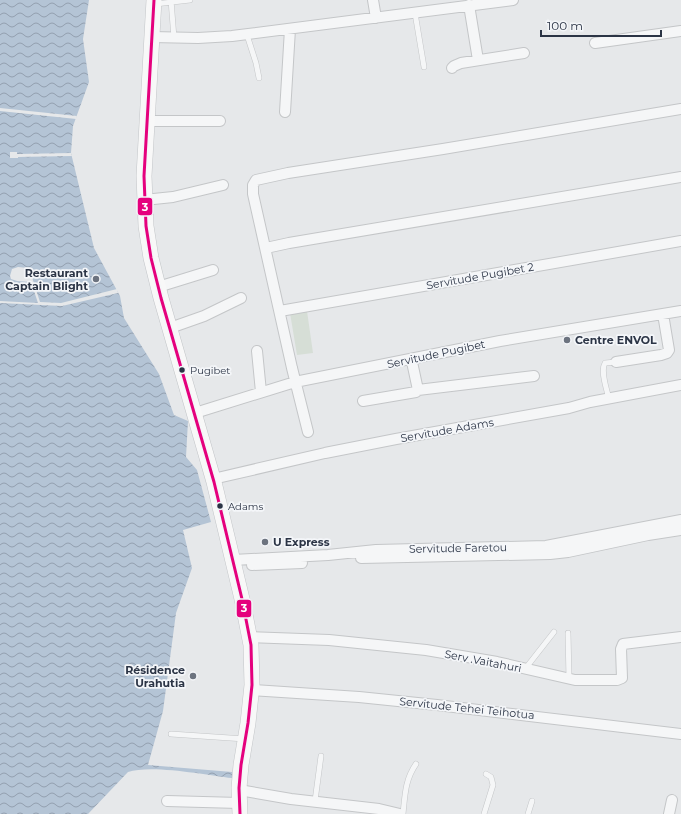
<svg xmlns="http://www.w3.org/2000/svg" width="681" height="814" viewBox="0 0 681 814" font-family="Montserrat,sans-serif">
<defs>
<pattern id="water-waves" width="16" height="10" patternUnits="userSpaceOnUse"><rect width="16" height="10" fill="#b4c4d5"/><path d="M0 5q4-4 8 0t8 0" fill="none" stroke="#93a0af"/></pattern>
</defs>
<rect width="100%" height="100%" fill="#e6e8ea"/>
<!-- garden -->
<path fill="#d6ded6" d="M307,311L313,353L297,355L290,313Z"/>
<!-- water -->
<path fill="url(#water-waves)" d="M0,0H89L83,39L89,82L73,126L71,153L94,248L120,296L124,318L159,374L174,415L188,421L186,457L197,470L211,522L183,530L192,568L176,613L163,711L148,765L232,772V778C206,775 151,764 128,772L88,814H0Z"/>
<!-- pier -->
<path fill="#e6e8ea" d="M0,108L77,116L76,119L0,111Z
M10,152H17V154L71,153L72,156L18,157V158H10Z
M18,267L28,268L30,271L40,302L61,303L117,289L118,293L62,306L0,303V301L38,303L31,282L17,281L11,279L10,276L12,269Z"/>
<g fill="none" stroke-linecap="round" stroke-linejoin="round">
<defs>
<path id="service" d="M171,0L174,38
M155,4L190,0
M415,13L424,67
M247,35L256,63L259,78
M609,399C607,390 600,371 605,363L616,362
M568,633L569,679
M525,669L554,632
M171,734L245,739
M315,801L321,756
M403,814C405,795 405,780 416,764
M484,814L493,785L491,777L486,774
M528,814L532,801"/>
<path id="minor" d="M373,0L376,18
M469,5L478,60
M152,37L198,38L232,36L513,0
M595,43L681,31
M452,68L454,66L461,63L524,53
M285,112L290,29
M147,121H220
M144,200L173,197L223,185
M266,248L289,243L681,177
M158,287L213,270
M280,311L681,241
M170,328L204,316L241,298
M257,351L261,392
M616,362L661,355L667,353L669,350L663,314
M418,390L534,376
M363,401L416,392L418,390L412,362L413,359
M195,413L295,382L500,341L681,311
M308,432L292,368L253,194V185L256,180L288,173L443,149L681,109
M213,479L325,453L396,439L569,408L590,402L681,385
M361,558L550,554L568,552L648,535L681,530
M233,560L328,555L376,550L546,546L681,520
M252,565L302,563
M249,637L329,640L426,650L497,662L575,680H617L622,678L621,649L623,644L681,637
M252,690L359,697L437,705L681,734
M239,790L291,799L379,809L400,814
M167,801L239,803
M669,814L672,800"/>
<path id="primary" d="M154,0L144,176L146,226L151,258L161,298L214,482L242,599L251,645L252,685L248,723L241,765L239,788L240,814"/>
</defs>
<!-- service casing -->
<use href="#service" stroke="#c4c6c8" stroke-width="6"/>
<!-- minor casing -->
<use href="#minor" stroke="#c4c6c8" stroke-width="12"/>
<!-- primary casing -->
<use href="#primary" stroke="#c2c5c8" stroke-width="16"/>
<!-- service -->
<use href="#service" stroke="#f5f6f7" stroke-width="5"/>
<!-- minor -->
<use href="#minor" stroke="#f5f6f7" stroke-width="10"/>
<!-- primary -->
<use href="#primary" stroke="#f8f8f8" stroke-width="15"/>
<defs>
<path id="bus-1" d="M154,0L144,176L146,226L151,258L161,298L214,482L242,599L251,645L252,685L248,723L241,765L239,788L240,814"/>
</defs>
<!-- bus-1 casing -->
<use href="#bus-1" stroke="#f4f6f9" stroke-width="6"/>
<!-- bus-1 -->
<use href="#bus-1" stroke="#e5007d" stroke-width="3"/>
</g>
<!-- markers -->
<g fill="#6c737f" stroke="#f4f6f9" stroke-width="1.5">
<circle cx="96" cy="279" r="4"/>
<circle cx="567" cy="340" r="4"/>
<circle cx="265" cy="542" r="4"/>
<circle cx="193" cy="676" r="4"/>
</g>
<g fill="#2b3445" stroke="#f4f6f9" stroke-width="1.5">
<circle cx="182" cy="370" r="3.5"/>
<circle cx="220" cy="506" r="3.5"/>
</g>
<g text-anchor="middle" dominant-baseline="central" stroke-width="3.5" stroke-linejoin="round" paint-order="stroke">
<!-- bus labels -->
<g font-size="10" fill="#2b3445" stroke="#f4f6f9" text-anchor="start">
<text x="190" y="370">Pugibet</text>
<text x="228" y="506">Adams</text>
</g>
<!-- poi labels -->
<g font-size="11" font-weight="bold" fill="#2b3445" stroke="#f4f6f9" text-anchor="end">
<text x="88" y="273">Restaurant<tspan x="88" dy="13">Captain Blight</tspan></text>
<text x="575" y="340" text-anchor="start">Centre ENVOL</text>
<text x="273" y="542" text-anchor="start">U Express</text>
<text x="185" y="670">Résidence<tspan x="185" dy="13">Urahutia</tspan></text>
</g>
<!-- street labels -->
<g font-size="11" fill="#2b3445" stroke="#f4f6f9">
<text transform="translate(480 276) rotate(-10)">Servitude Pugibet 2</text>
<text transform="translate(436 354) rotate(-12)">Servitude Pugibet</text>
<text transform="translate(447 430) rotate(-10)">Servitude Adams</text>
<text transform="translate(458 548) rotate(-1)">Servitude Faretou</text>
<text transform="translate(483 661) rotate(11)">Serv .Vaitahuri</text>
<text transform="translate(467 708) rotate(6)">Servitude Tehei Teihotua</text>
</g>
</g>
<g stroke="#f4f6f9" stroke-width="1.5">
<rect x="137" y="197" width="16" height="19" rx="4" fill="#e5007d"/>
<rect x="236" y="599" width="16" height="19" rx="4" fill="#e5007d"/>
</g>
<g font-size="11" text-anchor="middle" font-weight="bold" fill="#fff">
<text x="145" y="211">3</text>
<text x="244" y="612">3</text>
</g>
<!-- scale -->
<path d="M541 30v6h120v-6" fill="none" stroke="#2b3445" stroke-width="2"/>
<text x="547" y="30" font-size="12" fill="#2b3445" stroke="#f4f6f9" stroke-width="3" paint-order="stroke">100 m</text>
</svg>
